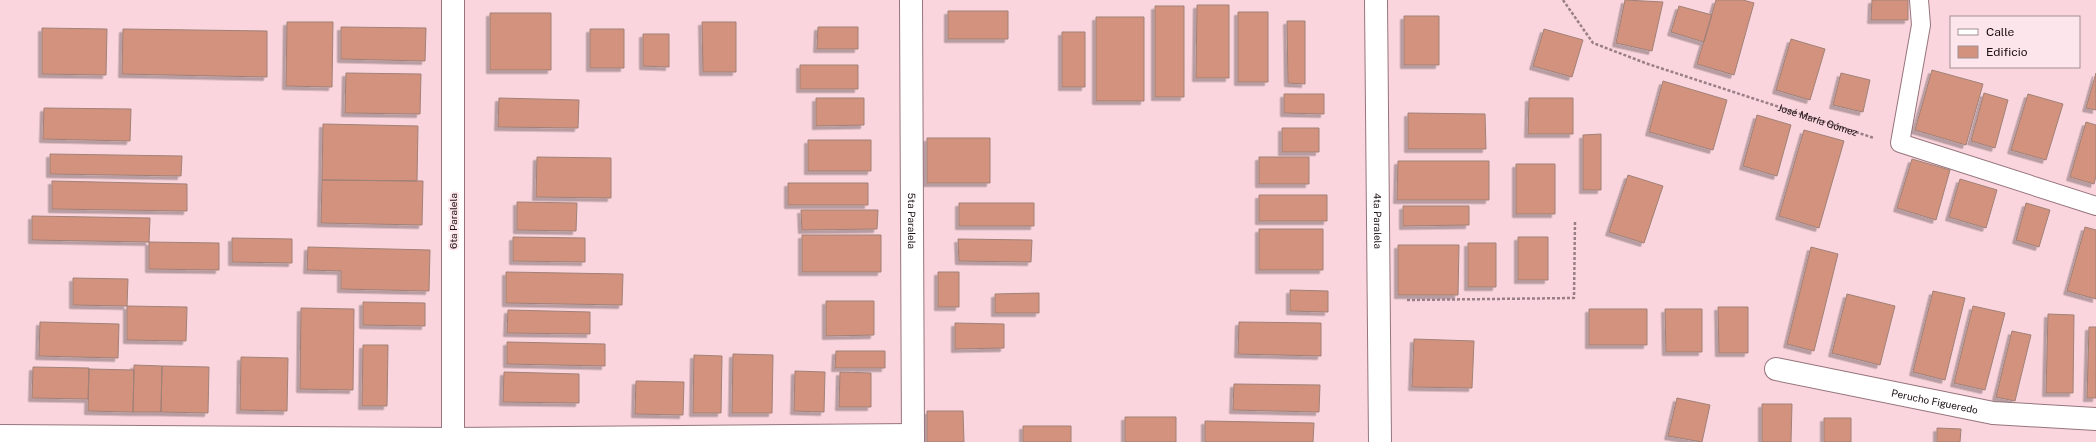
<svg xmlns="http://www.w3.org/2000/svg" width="2096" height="442" viewBox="0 0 2096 442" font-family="'Public Sans',sans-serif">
<defs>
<filter id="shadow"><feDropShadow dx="-3.5" dy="3.5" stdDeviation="0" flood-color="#0004"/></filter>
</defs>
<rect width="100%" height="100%" fill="#fad5dd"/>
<!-- building -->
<path fill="#d2927e" stroke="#a18177" filter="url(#shadow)" d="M1625,0L1663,2L1652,51L1616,43Z
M1716,0H1743L1754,3L1734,75L1697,64Z
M1872,0H1908V20H1871Z
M1197,5H1229V78H1196Z
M1155,6H1184V97H1155Z
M1679,6L1712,15L1704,42L1671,32Z
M948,11H1008V39H948Z
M1238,12H1268V82H1238Z
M490,13H551V70H490Z
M1404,16H1439V65H1404Z
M1096,17H1144V101H1096Z
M1287,21H1305V84L1288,83Z
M287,22H333L332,87L286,86Z
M702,22H736V72H703Z
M341,27L426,28L425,61L341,59Z
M818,27H858V49H817Z
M42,28L107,29L106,75L42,74Z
M123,29L267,31V77L122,74Z
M590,29H624V68H590Z
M1544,29L1583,40L1572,77L1533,66Z
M1062,32H1085V87H1062Z
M643,34H669V67L643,66Z
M1791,39L1825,49L1810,100L1776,90Z
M800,65H858V89H800Z
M1932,70L1983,84L1966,145L1915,130Z
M346,73L421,74L420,114L345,113Z
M1841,73L1870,80L1863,112L1833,105Z
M2096,73V110L2086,108Z
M1663,81L1727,100L1713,150L1649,132Z
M1984,93L2008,100L1995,148L1971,141Z
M1284,94H1324V114L1284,113Z
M2028,94L2063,104L2046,160L2011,150Z
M499,98L579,100L578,128L498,127Z
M816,98H864V125L816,126Z
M1529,98H1573V134H1528Z
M44,108L131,109L130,141L43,139Z
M1408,113L1485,114L1486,149H1408Z
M1757,115L1791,125L1777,176L1743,166Z
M2086,122L2096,125V176L2094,184L2070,177Z
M323,124L418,126L417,181L322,180Z
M1282,128H1319V152H1282Z
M1804,130L1844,141L1819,228L1779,216Z
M1601,134V190H1583V135Z
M927,138H990V183H927Z
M808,140H871V171H808Z
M50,154L182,156L181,176L50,174Z
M537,157L611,158V198L536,197Z
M1259,157H1309V184H1259Z
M1912,159L1950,170L1936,220L1897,208Z
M1398,161H1489V200H1397Z
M1516,164H1555V214H1516Z
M1628,175L1663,186L1644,243L1609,232Z
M1960,179L1997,190L1986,228L1949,217Z
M322,180L423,181L422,225L321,223Z
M52,181L187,184V211L52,209Z
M788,183H868V205H788Z
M1259,195H1327V221H1259Z
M517,202L577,203L576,231L517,230Z
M959,203H1034V226H959Z
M2026,203L2050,210L2039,247L2016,240Z
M1403,206H1469V225L1403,226Z
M801,210H878L877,229L802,230Z
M32,216L150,218L149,242L32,240Z
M2085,227L2096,230V299L2067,291Z
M1259,229H1323V270H1259Z
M802,235H881V272H802Z
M513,237L585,238V262L513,261Z
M1518,237H1548V280H1518Z
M232,238L292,239V263L232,262Z
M958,239L1032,240L1031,262L959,261Z
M149,242L219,243V270L149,269Z
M1468,243H1496V287H1468Z
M1398,245H1459L1458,295H1398Z
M308,247L430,250L429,291L341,289V271L307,270Z
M1811,247L1838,254L1814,351L1787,344Z
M506,272L623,274L622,305L506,303Z
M938,272H959V307H938Z
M73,278L128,279L127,306L73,305Z
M1290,290L1328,291V312L1290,311Z
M1933,291L1965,298L1945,380L1913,372Z
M1039,293V313H995V294Z
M1847,294L1895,306L1880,365L1832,353Z
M826,301H874V335L826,336Z
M363,302L425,303V326L363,325Z
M127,306L187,307L186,341L127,340Z
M1973,306L2005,313L1985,390L1954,383Z
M1718,307H1748V353H1719Z
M301,308L354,309L353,390L300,389Z
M1589,309H1647V345H1589Z
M1665,309H1702V352H1666Z
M508,310L590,312V334L507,333Z
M2048,314L2074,315L2073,393H2046Z
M40,322L119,324L118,358L39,356Z
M1239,322L1321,323V356L1238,354Z
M955,323L1004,324V348L955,349Z
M2089,327H2096V398H2087Z
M2012,331L2031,335L2015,401L1996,397Z
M1414,339L1474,341L1472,388L1412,387Z
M507,342L605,344V366L507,364Z
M363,345H388L387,406H362Z
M836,351H885V368H835Z
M733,354L773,355L772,413H732Z
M694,355L722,356L721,413H693Z
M241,357L288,358L287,411L240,410Z
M134,365L162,366L161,412H133Z
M162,366L209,367L208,413L161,412Z
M33,367L89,368L88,399L32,398Z
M89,369L134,370L133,412L88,411Z
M795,371L825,372L824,412L794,411Z
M504,372L579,374V403L503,402Z
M840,372L871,373V407H839Z
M636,381L684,382L683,415L635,414Z
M1234,384L1320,385L1319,412L1233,410Z
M1677,398L1710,405L1702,442L1668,436Z
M1762,404H1792L1791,442H1762Z
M927,411H963L964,442H927Z
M1125,417H1176V442H1125Z
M1824,418H1851V442H1824Z
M1205,421L1314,423L1313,442H1205Z
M1023,426H1071V442H1023Z
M1937,428L1961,429L1960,442H1937Z"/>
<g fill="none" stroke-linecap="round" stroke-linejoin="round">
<defs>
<path id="service" d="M1919,0L1921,25L1900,143L2096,206"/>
<g id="minor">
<path id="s2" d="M911,0L913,442"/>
<path id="s3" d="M1376,0L1380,442"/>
<path id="s4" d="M1776,369L1993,413L2096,419"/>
<path d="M0,436L453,439L913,435"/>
<path d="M453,442V0"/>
</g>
</defs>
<!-- service casing -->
<use href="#service" stroke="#96757d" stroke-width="20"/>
<!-- minor casing -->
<use href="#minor" stroke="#96757d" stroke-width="24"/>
<!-- path -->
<g stroke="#997f85" stroke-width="2.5" stroke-dasharray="3 2" stroke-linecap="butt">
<path id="s1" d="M1563,0L1593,43L1648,64L1874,138"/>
<path d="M1407,300L1574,298L1575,221"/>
</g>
<!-- service -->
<use href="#service" stroke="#fff" stroke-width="18"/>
<!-- minor -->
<use href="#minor" stroke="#fff" stroke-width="22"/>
</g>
<g text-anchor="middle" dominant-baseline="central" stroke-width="4" stroke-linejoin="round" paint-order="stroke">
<!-- street labels -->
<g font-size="10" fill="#1a0e11" stroke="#fde6eb">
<text stroke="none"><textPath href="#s1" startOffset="290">José María Gómez</textPath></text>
<text transform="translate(453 221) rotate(-90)">6ta Paralela</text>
<text stroke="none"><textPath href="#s2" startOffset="221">5ta Paralela</textPath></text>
<text stroke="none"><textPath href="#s3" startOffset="221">4ta Paralela</textPath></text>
<text stroke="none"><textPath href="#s4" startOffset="162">Perucho Figueredo</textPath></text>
</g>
</g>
<!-- legend -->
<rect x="1950" y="16" width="130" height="52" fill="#fde6eb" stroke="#a29094"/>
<rect x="1958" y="29" width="20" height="6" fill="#ffffff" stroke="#a29094"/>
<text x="1986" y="36" font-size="12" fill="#1a0e11">Calle</text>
<rect x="1958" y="46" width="20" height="12" fill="#d2927e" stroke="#a29094"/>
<text x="1986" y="56" font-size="12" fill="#1a0e11">Edificio</text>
</svg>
